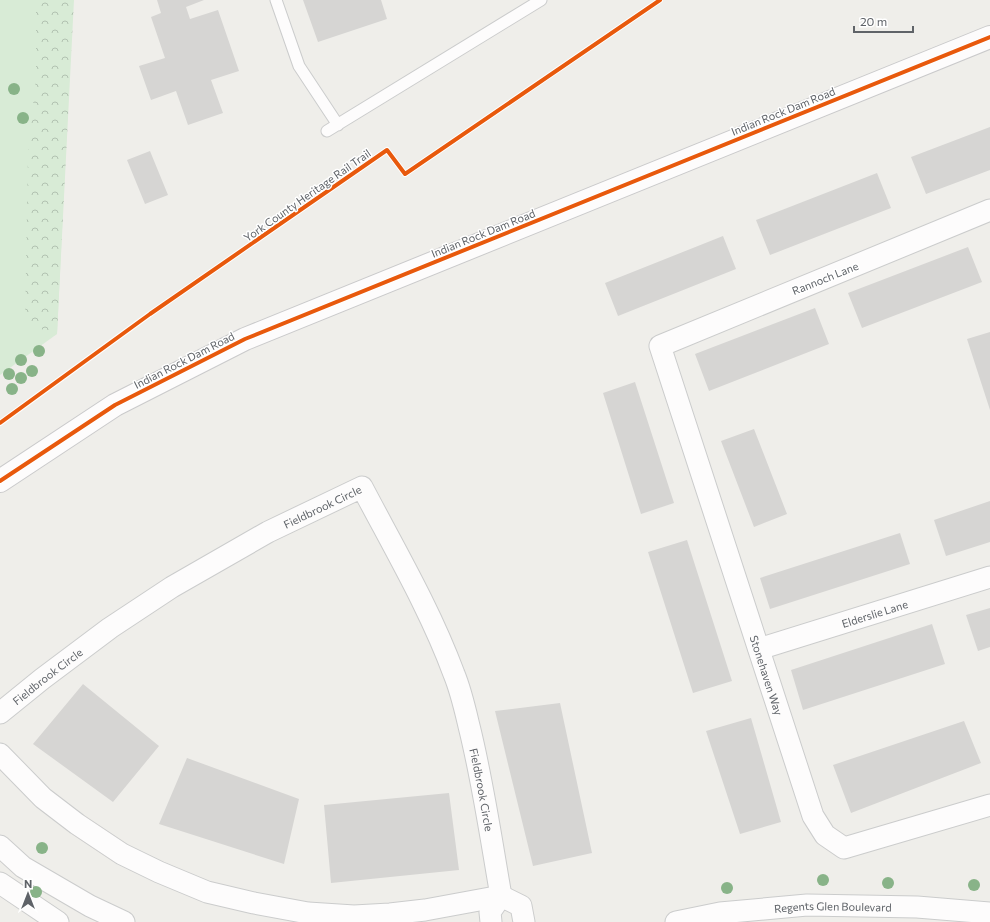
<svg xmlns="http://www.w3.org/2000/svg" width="990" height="922" viewBox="0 0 990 922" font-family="Commissioner,sans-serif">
<defs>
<pattern id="forest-crowns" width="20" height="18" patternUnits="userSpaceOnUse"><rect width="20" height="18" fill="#d8ebd6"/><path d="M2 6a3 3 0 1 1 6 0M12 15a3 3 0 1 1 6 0" fill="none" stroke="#b2c2b1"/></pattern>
</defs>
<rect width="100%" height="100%" fill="#efeeea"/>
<!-- grass -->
<path fill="#d8ebd6" d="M0,0H73L57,334L0,375Z"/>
<!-- forest -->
<path fill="url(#forest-crowns)" d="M36,0H74L57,334L25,324L28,152L36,78Z"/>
<!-- building -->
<path fill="#d6d5d3" d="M157,0H204L186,7L190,19L218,10L239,71L211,80L223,113L188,125L176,91L151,100L139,66L165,58L151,17L161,13Z
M303,0H381L387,19L318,42Z
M990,127V170L926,194L911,157Z
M150,151L168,195L145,204L127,160Z
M877,173L891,208L770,255L756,220Z
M723,236L736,269L618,316L605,283Z
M968,247L982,282L862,328L848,293Z
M815,308L829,344L709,391L695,354Z
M990,332V410L967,339Z
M635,382L674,503L641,514L603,393Z
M754,429L787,514L754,527L721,441Z
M990,501V542L946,556L934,520Z
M900,533L910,564L770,609L760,578Z
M687,540L732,681L693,693L648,552Z
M990,608V647L978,651L966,615Z
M932,624L945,664L803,710L791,670Z
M83,684L159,746L113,802L33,744Z
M560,703L592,853L533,866L495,711Z
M751,718L781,822L740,834L706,731Z
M964,721L981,763L851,813L833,765Z
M187,758L299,799L284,864L159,824Z
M449,793L459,870L331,883L324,805Z"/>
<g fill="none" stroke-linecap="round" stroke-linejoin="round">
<defs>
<path id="lane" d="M276,0L299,66L338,125
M327,131L541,0"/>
<g id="street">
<path id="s1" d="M990,210L660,346L813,816L825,835L844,848L990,805"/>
<path id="s2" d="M759,649L990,577"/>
<path id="s3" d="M0,713L42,679L110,628L172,587L268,532L362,487C394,548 430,609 454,674C461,691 465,709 469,726C483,782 491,839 501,896L490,912L491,922"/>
<path d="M0,754L43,798L77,824L122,854L159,872L207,892L254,903L308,913L354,916L390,914L425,910L501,896L521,906L524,922"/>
<path d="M0,846L23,867L90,906L124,922"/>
<path d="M0,883L58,922"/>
<path id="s4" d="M676,922L720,913L807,905L917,907L990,913"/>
</g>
<path id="secondary" d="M0,481L115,405L245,339L990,37"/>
</defs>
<!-- lane casing -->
<use href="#lane" stroke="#cbcccc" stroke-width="13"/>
<!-- street casing -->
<use href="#street" stroke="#cbcccc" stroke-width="23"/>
<!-- secondary casing -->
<use href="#secondary" stroke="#cacacb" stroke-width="24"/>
<!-- lane -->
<use href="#lane" stroke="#fdfcfc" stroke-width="11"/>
<!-- street -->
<use href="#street" stroke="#fdfcfc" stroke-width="21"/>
<!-- secondary -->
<use href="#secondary" stroke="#fdfcfc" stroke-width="22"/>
<defs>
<path id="cycleway" d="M0,423L150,314L387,150L405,174L660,0
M0,481L115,405L245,339L990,37"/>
</defs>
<!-- cycleway casing -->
<use href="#cycleway" stroke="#fff" stroke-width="6"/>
<!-- cycleway -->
<use href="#cycleway" stroke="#e8590c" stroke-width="4"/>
</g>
<!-- trees -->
<g fill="#88b388">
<circle cx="14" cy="89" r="6"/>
<circle cx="23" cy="118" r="6"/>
<circle cx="39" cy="351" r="6"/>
<circle cx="21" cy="360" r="6"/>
<circle cx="32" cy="371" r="6"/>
<circle cx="9" cy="374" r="6"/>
<circle cx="21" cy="378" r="6"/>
<circle cx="12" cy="389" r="6"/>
<circle cx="42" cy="848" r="6"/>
<circle cx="823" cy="880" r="6"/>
<circle cx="888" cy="883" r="6"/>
<circle cx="974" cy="885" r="6"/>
<circle cx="727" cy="888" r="6"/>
<circle cx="36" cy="892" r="6"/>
</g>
<g text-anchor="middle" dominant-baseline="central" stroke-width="3" stroke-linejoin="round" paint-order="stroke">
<!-- street labels -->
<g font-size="11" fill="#5f6368" stroke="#fff">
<text transform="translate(783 111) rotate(-22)">Indian Rock Dam Road</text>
<text transform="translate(307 195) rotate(-35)">York County Heritage Rail Trail</text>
<text transform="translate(483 233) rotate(-22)">Indian Rock Dam Road</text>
<text transform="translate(825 278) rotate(-22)">Rannoch Lane</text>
<text transform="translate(184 360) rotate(-27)">Indian Rock Dam Road</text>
<text stroke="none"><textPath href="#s3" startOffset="384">Fieldbrook Circle</textPath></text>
<text stroke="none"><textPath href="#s2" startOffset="121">Elderslie Lane</textPath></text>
<text stroke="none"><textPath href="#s3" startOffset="60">Fieldbrook Circle</textPath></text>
<text stroke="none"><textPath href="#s1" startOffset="703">Stonehaven Way</textPath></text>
<text stroke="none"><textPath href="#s3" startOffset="756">Fieldbrook Circle</textPath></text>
<text stroke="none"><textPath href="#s4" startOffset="158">Regents Glen Boulevard</textPath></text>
</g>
</g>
<!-- north arrow -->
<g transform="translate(28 894)" stroke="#ffffff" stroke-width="3" paint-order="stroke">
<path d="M0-3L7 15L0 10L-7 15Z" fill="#5f6368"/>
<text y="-6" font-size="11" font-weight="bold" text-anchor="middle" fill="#5f6368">N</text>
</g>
<!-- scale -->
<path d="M854 26v6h59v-6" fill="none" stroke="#5f6368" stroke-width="2"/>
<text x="860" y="26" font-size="12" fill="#5f6368" stroke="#ffffff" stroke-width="3" paint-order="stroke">20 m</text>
</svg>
